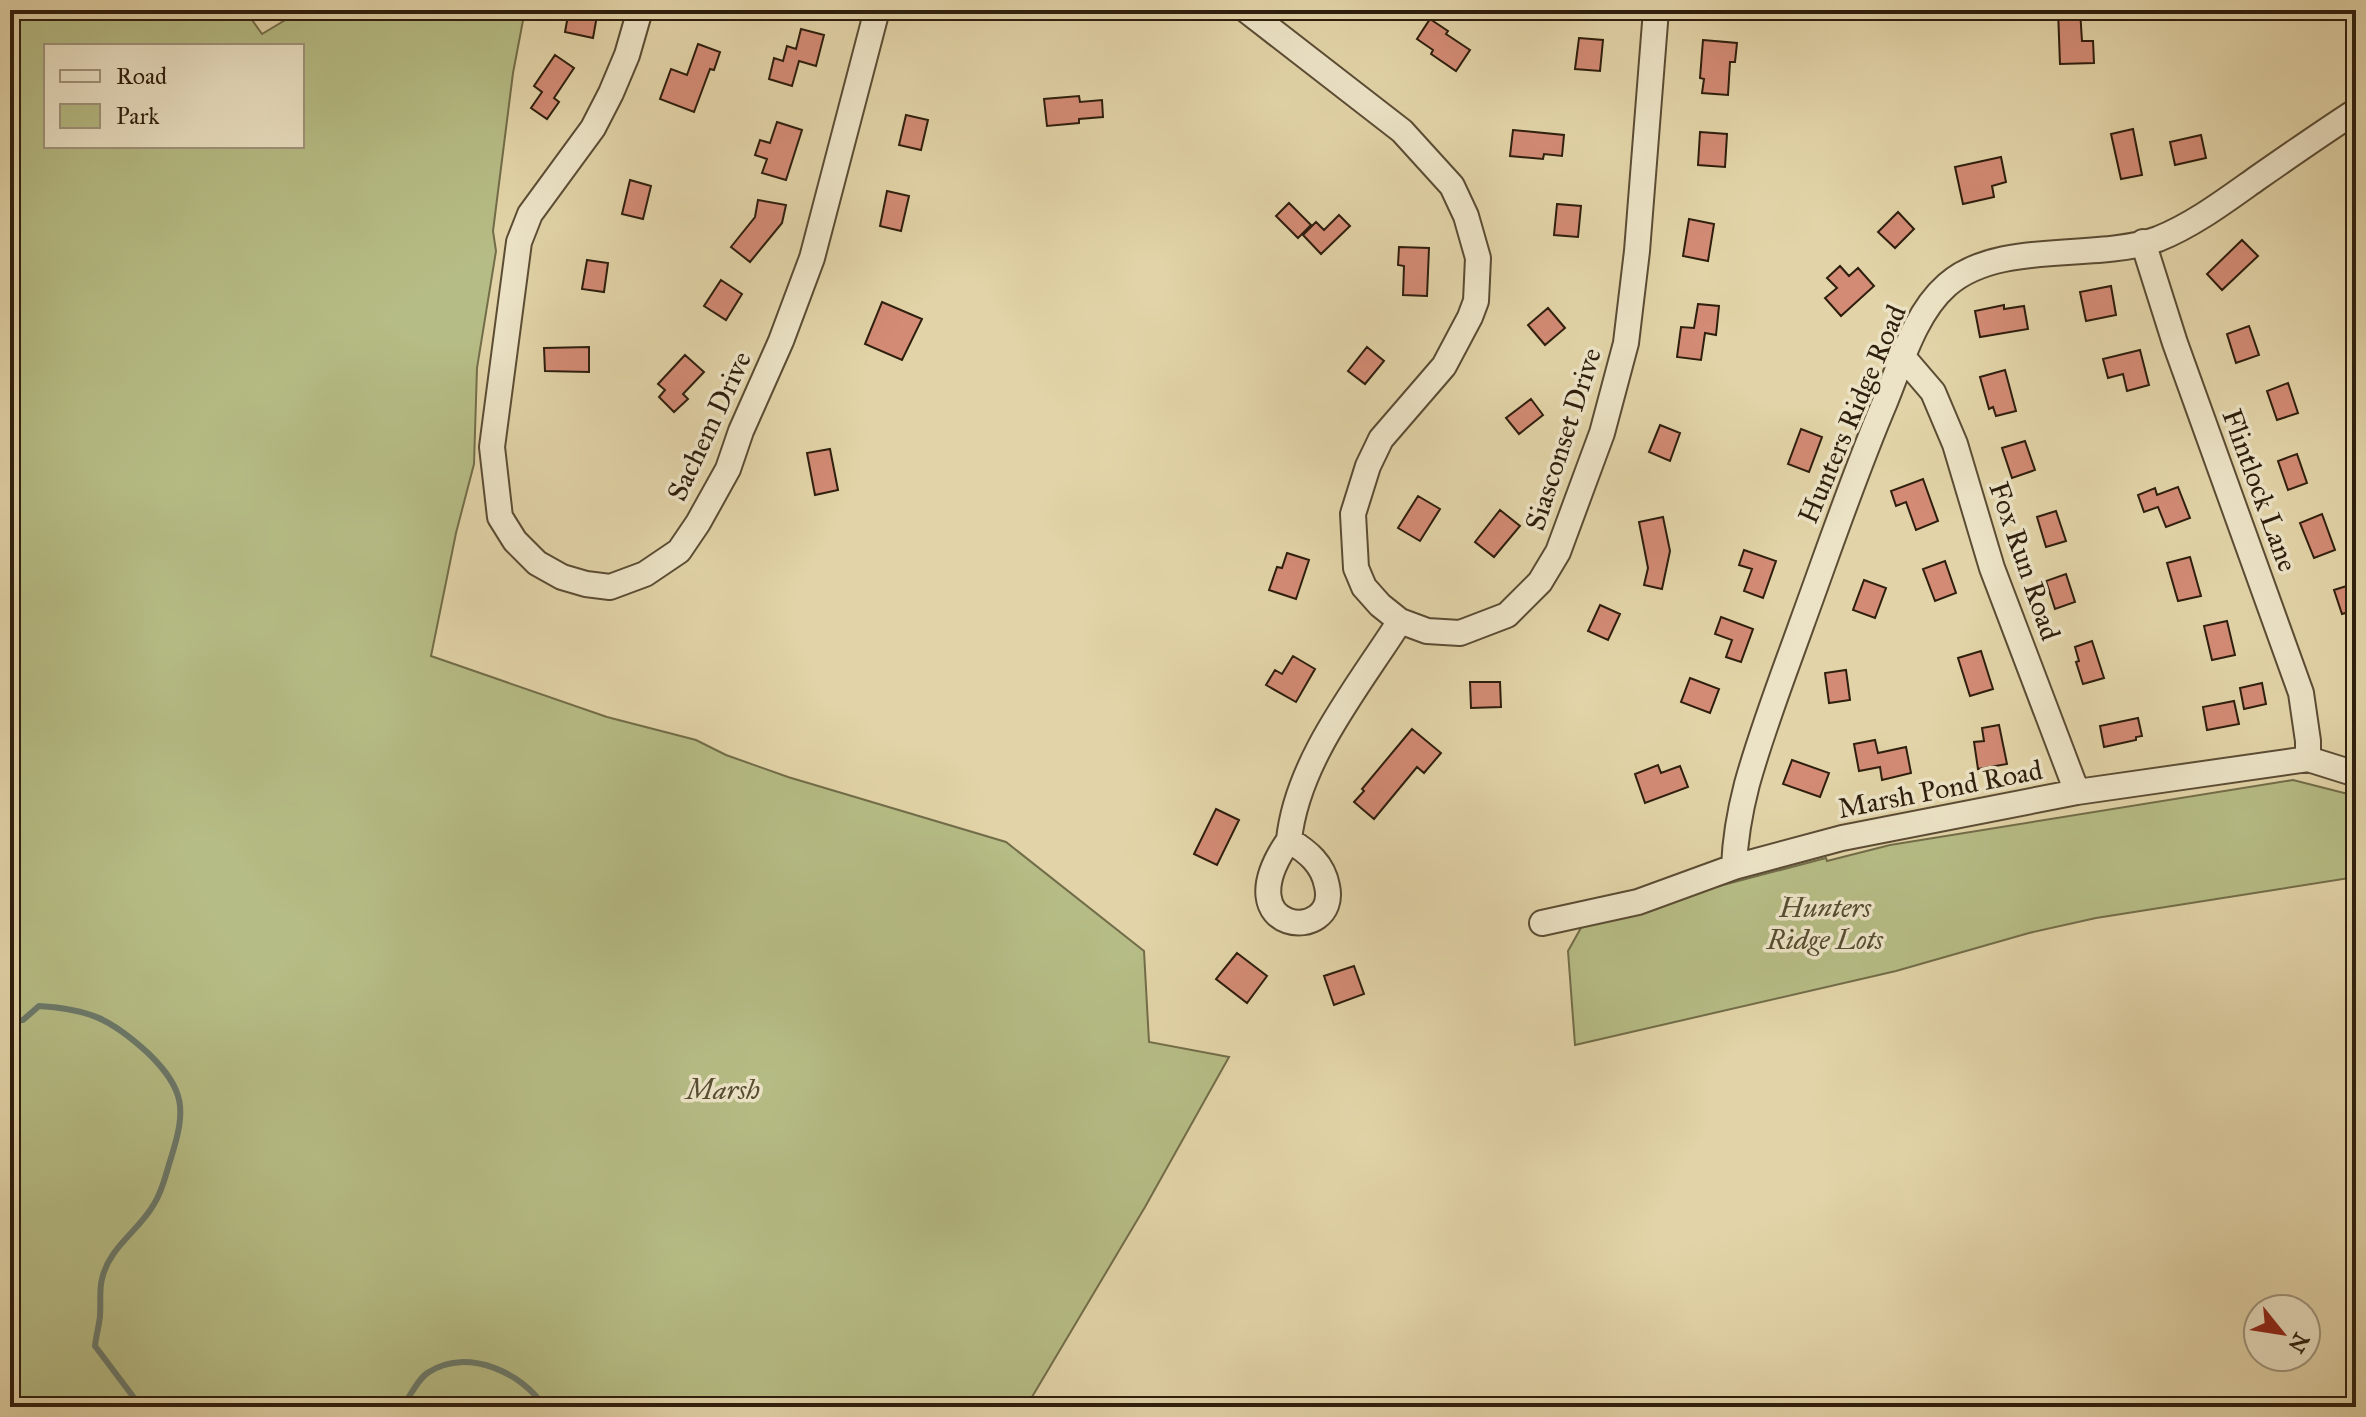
<svg xmlns="http://www.w3.org/2000/svg" width="2366" height="1417" viewBox="0 0 2366 1417" font-family="'IM FELL Great Primer',serif">
<rect width="100%" height="100%" fill="#e2d4a8"/>
<filter id="stains"><feTurbulence type="fractalNoise" baseFrequency=".0025" numOctaves="4"/><feColorMatrix values="0 0 0 0 .2 0 0 0 0 .09 0 0 0 0 .02 0 0 0 .5 -.17"/></filter>
<radialGradient id="worn" r=".72"><stop offset=".6" stop-color="#630" stop-opacity="0"/><stop offset="1" stop-color="#630" stop-opacity=".3"/></radialGradient>
<!-- green -->
<path fill="#b6bc85" stroke="#726d49" stroke-width="2" fill-rule="evenodd" d="M10,10H245L262,34L302,10H525L513,73L493,231L496,251L477,368L474,464L456,533L431,656L607,717L696,740L726,755L788,777L1006,842L1144,951L1149,1042L1229,1057L1145,1207L1026,1407H10ZM302,46V146H46V46Z
M2293,780L2356,796V877L2096,918L2029,933L1896,971L1575,1045L1568,951L1582,926L1590,920L1826,858L1827,861L1890,845Z"/>
<g fill="none" stroke-linecap="round" stroke-linejoin="round">
<!-- stream -->
<path stroke="#6c7a6c" stroke-width="6" d="M10,1021L23,1020L39,1006C89,1009 111,1019 148,1053C186,1090 186,1110 171,1158C166,1173 163,1190 154,1204C139,1231 109,1247 102,1279C99,1290 101,1304 100,1316C99,1326 96,1336 95,1346L141,1407
M402,1407C410,1397 418,1378 429,1372C467,1347 523,1373 544,1407"/>
</g>
<!-- building -->
<path fill="#d38b75" stroke="#2e1e0d" stroke-width="2" d="M569,10H598L593,38L565,32Z
M2058,10H2080L2082,41H2093L2094,63L2060,64Z
M1430,19L1448,31L1446,34L1470,50L1456,71L1431,54L1433,50L1417,39Z
M801,29L824,35L816,66L799,61L792,86L769,79L774,58L783,61L787,46L796,49Z
M1579,38L1603,40L1600,71L1575,69Z
M1703,40L1737,43L1735,62H1730L1728,95L1702,93L1704,79L1700,78Z
M698,44L720,52L714,70L710,69L694,112L660,99L671,69L687,75Z
M555,55L574,68L554,98L559,102L547,119L531,108L542,92L534,86Z
M1079,96L1080,102L1102,100L1103,117L1079,119V123L1047,126L1044,99Z
M906,115L928,120L921,150L899,145Z
M777,122L802,130L786,180L762,173L767,159L755,155L760,140L770,143Z
M2133,129L2142,175L2121,179L2111,134Z
M1513,130L1564,135L1562,156L1544,154L1543,159L1510,156Z
M1700,132L1727,134L1725,167L1698,165Z
M2201,135L2206,158L2175,165L2170,142Z
M2001,157L2006,182L1992,186L1994,197L1963,204L1955,167Z
M630,180L651,186L643,219L622,214Z
M887,191L909,196L901,231L880,226Z
M758,200L786,205L782,223L750,262L731,247L755,217Z
M1289,203L1311,225L1298,238L1276,216Z
M1557,204L1581,206L1578,237L1554,235Z
M1898,212L1914,229L1895,248L1878,232Z
M1339,215L1350,226L1321,254L1303,235L1316,222L1324,230Z
M1689,219L1714,224L1708,261L1683,256Z
M2242,240L2258,256L2222,290L2207,274Z
M1399,247L1429,248L1427,296L1403,295L1404,266L1398,265Z
M587,260L608,263L604,292L582,289Z
M1840,266L1849,276L1858,268L1874,286L1841,316L1825,298L1837,288L1827,278Z
M721,280L742,294L726,320L704,306Z
M2111,286L2116,315L2086,321L2080,292Z
M882,302L922,319L902,360L865,344Z
M1698,304L1719,306L1716,335L1705,333L1701,360L1677,357L1681,327L1694,328Z
M2004,305V309L2024,306L2028,329L1980,337L1975,311Z
M1548,308L1565,328L1545,345L1528,325Z
M2249,326L2259,355L2236,363L2227,334Z
M589,347V372L545,371L544,348Z
M1367,347L1384,361L1365,384L1348,371Z
M2140,350L2149,385L2127,391L2123,374L2108,378L2103,359Z
M685,355L704,372L683,394L688,399L674,412L659,397L665,390L658,384Z
M2005,370L2016,411L1996,416L1993,407L1989,409L1980,377Z
M2288,383L2298,413L2277,420L2267,391Z
M1531,399L1543,415L1519,434L1506,418Z
M1660,425L1680,433L1670,461L1649,452Z
M1801,429L1822,437L1809,472L1788,464Z
M2025,441L2035,470L2012,478L2002,448Z
M830,449L838,490L815,495L807,453Z
M2297,454L2307,483L2288,490L2278,461Z
M1923,479L1938,521L1916,530L1906,502L1896,506L1891,491Z
M2178,487L2190,518L2166,527L2158,507L2144,512L2138,495L2155,488L2157,495Z
M1418,496L1440,509L1420,541L1398,528Z
M1500,510L1520,526L1494,557L1475,542Z
M2056,511L2066,541L2046,547L2037,517Z
M2322,514L2335,550L2314,558L2300,523Z
M1663,517L1670,551L1662,589L1644,585L1648,568L1639,522Z
M1744,550L1776,561L1763,598L1744,591L1752,569L1739,565Z
M1287,553L1309,560L1296,599L1269,590L1277,567L1282,568Z
M2190,557L2201,596L2178,601L2167,563Z
M1945,561L1956,593L1935,601L1923,569Z
M2066,574L2075,602L2055,609L2046,581Z
M1864,580L1886,588L1875,618L1853,610Z
M2356,583V610L2342,614L2334,590Z
M1600,605L1620,614L1608,640L1588,631Z
M1721,617L1753,629L1741,662L1726,657L1732,640L1715,634Z
M2227,621L2235,655L2212,660L2204,626Z
M2092,641L2104,678L2083,684L2076,662L2079,661L2075,647Z
M1981,651L1993,689L1970,696L1958,658Z
M1293,656L1315,669L1296,702L1266,685L1275,670L1282,674Z
M1846,670L1850,700L1829,703L1825,673Z
M1690,678L1719,689L1710,713L1681,702Z
M1470,682H1500L1501,707L1471,708Z
M2262,683L2266,704L2244,709L2240,688Z
M2234,701L2239,724L2207,730L2203,707Z
M2138,718L2142,736L2136,737V740L2104,747L2100,726Z
M1999,725L2007,764L1978,769L1974,742L1984,741L1982,728Z
M1412,729L1441,753L1424,773L1417,767L1374,819L1354,802L1364,791L1362,789Z
M1875,740L1878,753L1906,747L1911,773L1882,780L1880,767L1859,771L1854,744Z
M1792,760L1829,773L1820,797L1783,784Z
M1658,765L1661,773L1680,766L1688,787L1645,803L1635,774Z
M1216,809L1239,820L1217,865L1194,854Z
M1237,953L1267,976L1247,1003L1216,979Z
M1354,966L1364,994L1334,1005L1324,976Z"/>
<g fill="none" stroke-linecap="round" stroke-linejoin="round">
<defs>
<path id="minor" d="M640,10L627,55L611,93L593,128L530,214L519,242L492,447L500,517L515,541L537,563L562,577L586,584L610,587L645,574L679,551L698,523L728,469L741,431L781,341L812,258L877,10
M1246,10L1402,131L1452,186L1466,216L1478,258L1476,301L1470,317L1444,366L1381,439L1368,466L1353,514L1356,568L1364,587L1380,605L1400,621L1427,631L1460,633L1507,615L1540,582L1558,552L1602,433L1626,343L1637,251L1656,10
M2143,242L2175,343L2301,693L2308,741V759
M1903,357L1933,392L1955,444L1992,568L2077,792
M1289,840C1222,936 1340,944 1327,886C1323,864 1308,852 1289,840C1297,761 1358,687 1400,621
M1734,867C1735,840 1740,811 1747,784C1762,730 1783,676 1802,623C1829,549 1854,475 1885,402C1901,363 1915,313 1947,285C1999,239 2095,262 2158,239C2193,225 2225,201 2256,179C2289,156 2322,133 2356,111
M1542,923L1638,902L1734,867L1842,838L2077,792L2308,759L2356,774"/>
</defs>
<!-- minor casing -->
<use href="#minor" stroke="#5b4c34" stroke-width="28"/>
<!-- minor -->
<use href="#minor" stroke="#ece3c6" stroke-width="24"/>
</g>
<g text-anchor="middle" dominant-baseline="central" stroke-width="7" stroke-linejoin="round" paint-order="stroke">
<!-- street labels -->
<g font-size="28" fill="#2e1e0d" stroke="#ece3c6">
<text transform="translate(1852 414) rotate(-67)">Hunters Ridge Road</text>
<text transform="translate(709 426) rotate(-65)">Sachem Drive</text>
<text transform="translate(1563 439) rotate(-72)">Siasconset Drive</text>
<text transform="translate(2260 490) rotate(70)">Flintlock Lane</text>
<text transform="translate(2025 561) rotate(71)">Fox Run Road</text>
<text transform="translate(1940 789) rotate(-11)">Marsh Pond Road</text>
</g>
<!-- park labels -->
<g font-size="28" font-style="italic" fill="#574d31" stroke="#ece3c6">
<text x="1825" y="907">Hunters<tspan x="1825" dy="32">Ridge Lots</tspan></text>
<text x="723" y="1089">Marsh</text>
</g>
</g>
<!-- margin -->
<rect width="2366" height="1417" fill="none" stroke="#e2d4a8" stroke-width="40"/>
<rect x="12" y="12" width="2342" height="1393" fill="none" stroke="#2e1e0d" stroke-width="4"/>
<rect x="20" y="20" width="2326" height="1377" fill="none" stroke="#2e1e0d" stroke-width="2"/>
<!-- legend -->
<rect x="44" y="44" width="260" height="104" fill="#ece3c6" stroke="#a0947c" stroke-width="2"/>
<rect x="60" y="70" width="40" height="12" fill="#ece3c6" stroke="#a0947c" stroke-width="2"/>
<text x="116" y="84" font-size="24" fill="#2e1e0d">Road</text>
<rect x="60" y="104" width="40" height="24" fill="#b6bc85" stroke="#a0947c" stroke-width="2"/>
<text x="116" y="124" font-size="24" fill="#2e1e0d">Park</text>
<!-- north arrow -->
<g transform="translate(2282 1333) rotate(120)"><circle r="38" fill="#ece3c6" stroke="#a0947c" stroke-width="2"/>
<path d="M0-6L14 30L0 20L-14 30Z" fill="#8f2418"/>
<text y="-12" font-size="22" font-weight="bold" text-anchor="middle" fill="#2e1e0d">N</text>
</g>
<rect width="100%" height="100%" filter="url(#stains)"/>
<rect width="100%" height="100%" fill="url(#worn)"/>
</svg>
